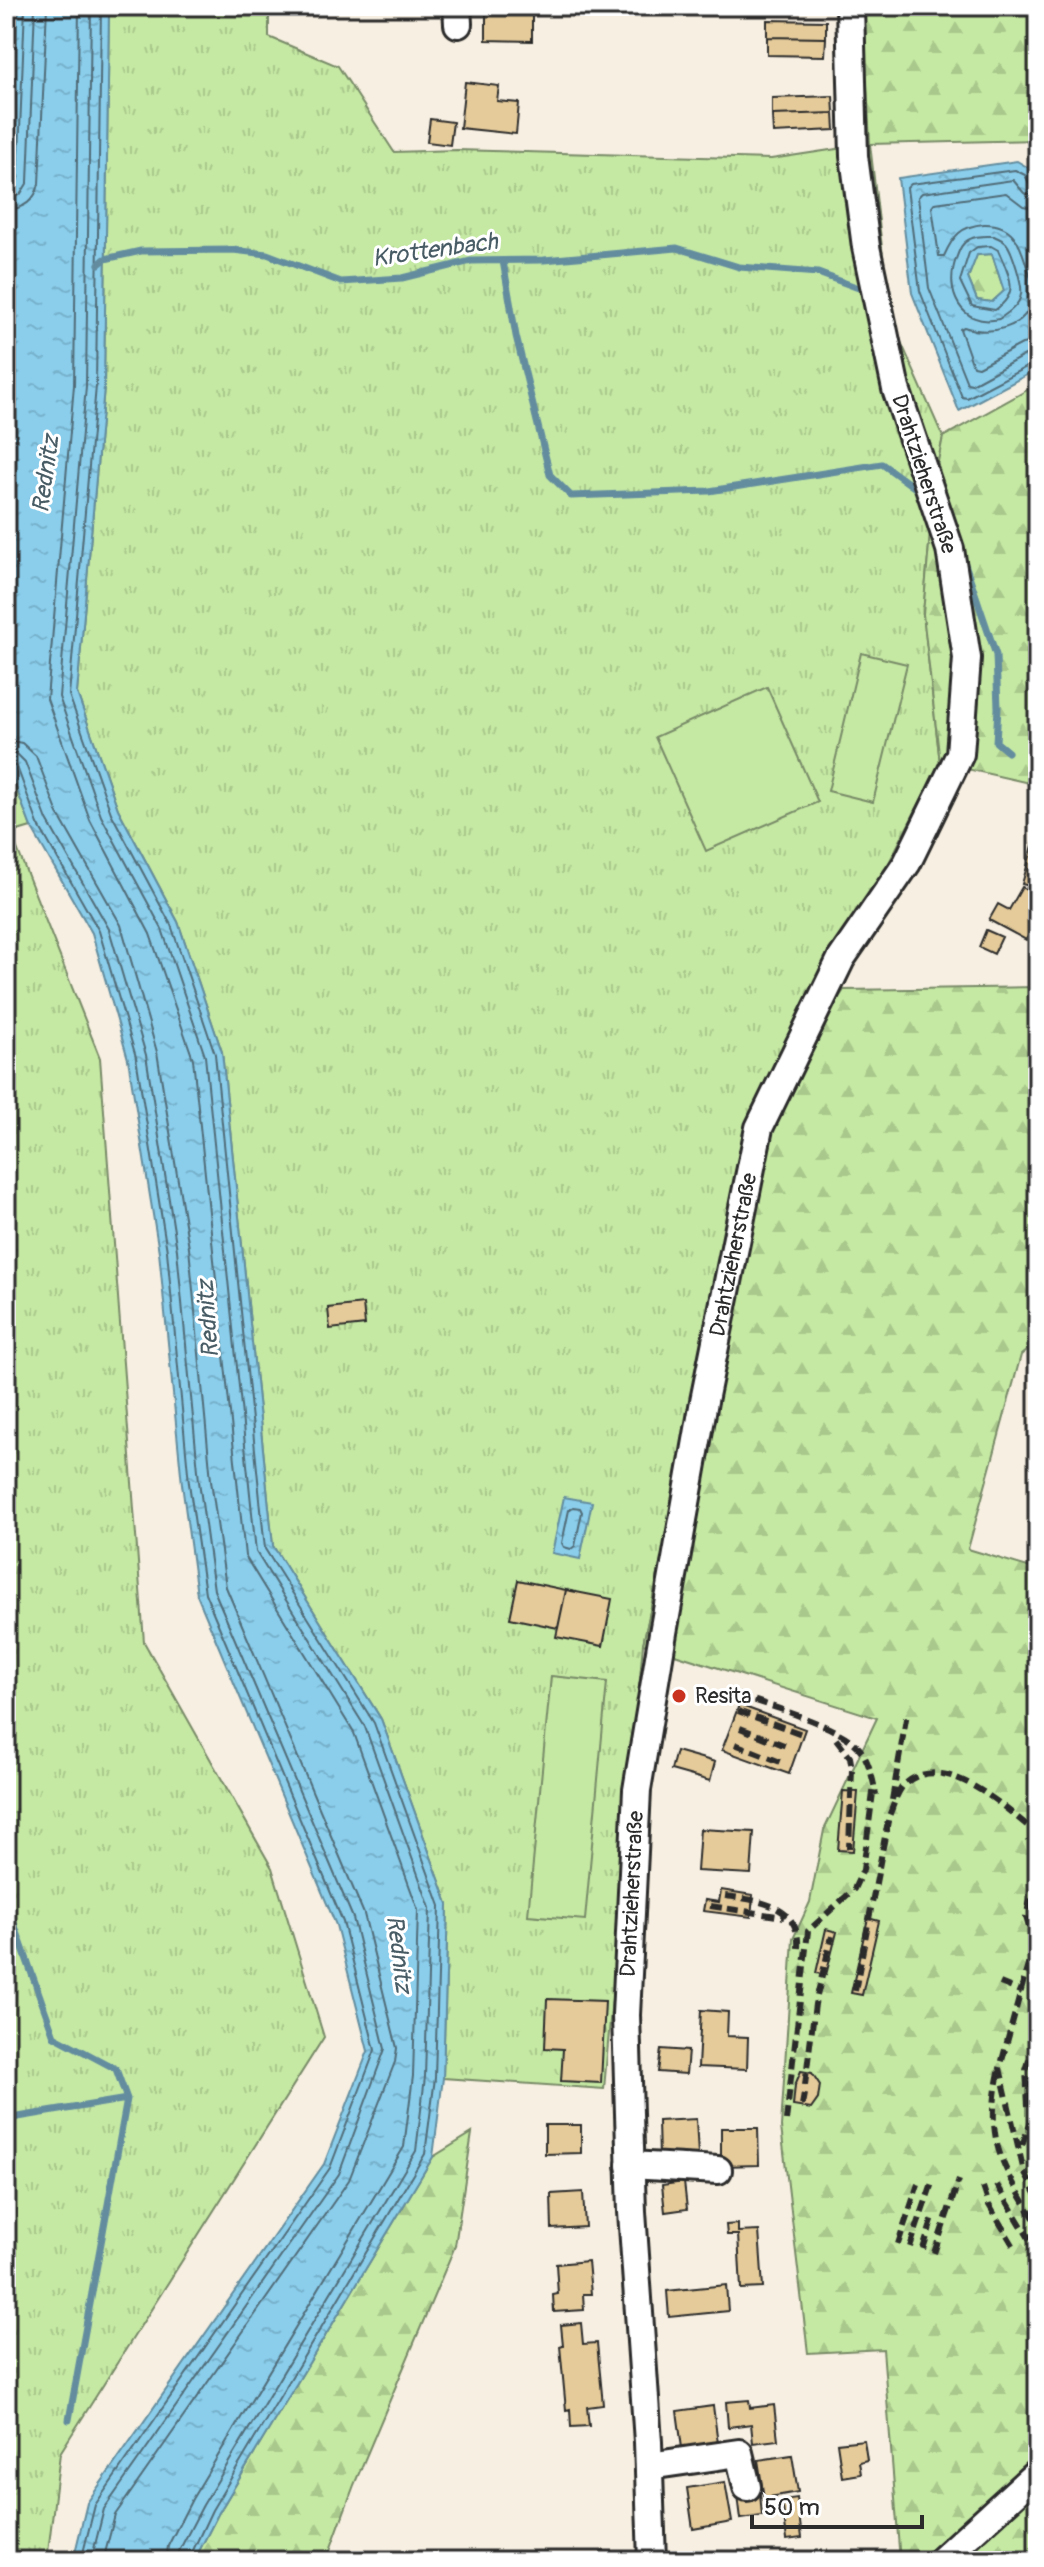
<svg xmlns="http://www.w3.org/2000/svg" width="1044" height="2567" viewBox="0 0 1044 2567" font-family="Pangolin,sans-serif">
<defs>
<pattern id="grass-tufts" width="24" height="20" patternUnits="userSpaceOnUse" patternTransform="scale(2)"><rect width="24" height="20" fill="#c5e9a3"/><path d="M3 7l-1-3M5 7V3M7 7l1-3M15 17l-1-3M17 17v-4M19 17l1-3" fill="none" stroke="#a9c88c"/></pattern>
<pattern id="forest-firs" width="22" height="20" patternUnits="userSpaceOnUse" patternTransform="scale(2)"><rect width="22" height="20" fill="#c5e9a3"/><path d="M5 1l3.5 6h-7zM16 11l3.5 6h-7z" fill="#a9c88c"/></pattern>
<pattern id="water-ripples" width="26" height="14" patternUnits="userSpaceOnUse" patternTransform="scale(2)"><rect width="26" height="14" fill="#8aceec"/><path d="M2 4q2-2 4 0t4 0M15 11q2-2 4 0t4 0" fill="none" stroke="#77b1cb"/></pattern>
</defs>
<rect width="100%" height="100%" fill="#f7efe1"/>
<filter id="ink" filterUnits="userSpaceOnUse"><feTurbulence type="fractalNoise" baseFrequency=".0125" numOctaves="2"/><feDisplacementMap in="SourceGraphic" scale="16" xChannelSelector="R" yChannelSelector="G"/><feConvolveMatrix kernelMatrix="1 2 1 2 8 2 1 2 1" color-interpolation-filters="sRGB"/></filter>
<g filter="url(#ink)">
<!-- grass -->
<path fill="url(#grass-tufts)" stroke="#788a67" stroke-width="2" d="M6,6H17L6,285Z
M109,6H269V37L338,66L394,152L457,150L771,159L870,144L890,317L943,437L935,476L923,614L940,763L755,1124L643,1644L604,2089L443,2078L448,1904L381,1719L273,1546L222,1052L178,922L118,809L77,693L104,387Z
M6,761L31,827L11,833L100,1058L144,1642L272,1868L324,2037L60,2453L47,2561H6Z"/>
<!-- forest -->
<path fill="url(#forest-firs)" stroke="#788a67" stroke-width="2" d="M863,6H1038V140L870,144Z
M992,254L1004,291L992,302L977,300L968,278L977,255Z
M1038,384V785L940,763L923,614L935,476L943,437Z
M1038,987V1341L1021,1355L968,1549L1038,1570V2561H900L883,2349L808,2353L781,2127L793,1939L810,1902L824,1830L877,1718L643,1644L755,1124L844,990Z
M472,2133L455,2246L354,2485L326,2561H194L218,2514L433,2157Z"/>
<!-- pitch -->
<path fill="#c5e9a3" stroke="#788a67" stroke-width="2" d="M861,653L907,664L873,802L828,791Z
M767,687L818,802L706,851L655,737Z
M551,1676L607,1682L585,1920L528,1915Z"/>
<!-- water -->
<path fill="url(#water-ripples)" stroke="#648d9f" stroke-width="2" fill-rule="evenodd" d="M17,6H109L104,387L77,693L118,809L178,922L222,1052L273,1546L381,1719L448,1904L443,2078L433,2157L218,2514L194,2561H73L87,2503L324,2164L368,2051L336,1925L197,1595L182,1484L159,1252L128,1059L92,933L31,827L6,761V285Z
M1017,161L1032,170L1038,196V369L959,411L912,293L898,178ZM992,254L1004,291L992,302L977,300L968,278L977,255Z
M564,1497L592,1502L580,1559L552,1553Z"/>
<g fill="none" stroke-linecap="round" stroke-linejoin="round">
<!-- shore -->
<path stroke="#516c78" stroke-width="2" d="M79,6L74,385L47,699L90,820L150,934L193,1059L245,1556L354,1733L418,1910L413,2076L404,2147L192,2499L168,2546L166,2561
M91,6L86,386L59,697L101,816L162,929L205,1056L256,1552L365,1727L430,1908L425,2077L416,2151L203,2505L179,2551L178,2561
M101,6L96,386L69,695L111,813L171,925L215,1054L265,1549L374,1723L440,1906L435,2078L425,2154L212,2510L188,2561
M1038,187L1030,185L1025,175L1015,170L911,184L907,188L920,291L962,397L967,398L1032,364L1038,363
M6,188L14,186L18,179L25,6
M1038,197L1024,193L1013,180L922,193L918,197L929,288L967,383L972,384L1027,354L1038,353
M6,198L20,195L28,182L35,6
M1038,209L1023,206L1006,193L935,203L932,207L939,256H944C953,236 961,226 984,224C1013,223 1020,243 1027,267C1031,276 1035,286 1033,297C1027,329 990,336 964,327L960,329L973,366L978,367L1022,344L1038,341
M6,210C23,209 35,201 39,184L47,6
M994,236C1000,239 1002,239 1006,243C1012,250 1023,285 1021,294C1020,305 1008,313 999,319C961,328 944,291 956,259C959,251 961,243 970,239C977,235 987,236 994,236Z
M977,247L991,246L998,250C1009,276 1021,292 995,310L972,306L960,281L969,253Z
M6,740L22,743L36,756L58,814L121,925L157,1052L189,1248L211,1480L226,1587L364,1914L397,2048L395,2062L349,2180L115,2515L103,2561
M6,752L17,754L25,762L47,820L109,929L146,1055L177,1250L199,1481L214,1590L353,1918L385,2049L339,2174L104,2509L91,2561
M6,762L17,767L38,824L99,931L136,1057L167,1251L189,1483L205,1593L343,1922L375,2050L330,2168L95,2505L81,2561
M573,1507L580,1508L582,1512L575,1546L571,1549L564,1547L562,1543L569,1510Z"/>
<!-- stream -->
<path stroke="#648d9f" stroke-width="7" d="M503,261L516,336L550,475L571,496L709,491L882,464L922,493
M99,264L105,259L141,251L233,250L267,254L341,282L402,278L471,261L544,260L677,248L739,267L818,273L864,290
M964,561L996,655L998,708L996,742L1008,752
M6,1901L54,2036L116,2069L127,2099L69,2420
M6,2119L127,2099"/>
</g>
<!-- building -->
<path fill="#e5cb9a" stroke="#2b2b2b" stroke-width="2" d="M486,6H516V12H532V41L486,40Z
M767,20L826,21V38L767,37Z
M767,37L826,38L825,56L767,55Z
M465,82L499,86L497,101L519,103L516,134L460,128Z
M833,96L834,113L772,115V98Z
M834,113L835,130L773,133L772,115Z
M430,119L453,122L450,145L427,142Z
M1038,828V888L1022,884Z
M1022,887L1038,895V919L1026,940L989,920L998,904L1009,910Z
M986,930L1002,937L994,954L979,947Z
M363,1304L365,1325L330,1329L328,1308Z
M518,1580L566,1590L558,1628L510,1618Z
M566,1590L612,1599L603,1646L556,1637Z
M739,1705L805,1729L789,1774L722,1750Z
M676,1751L715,1762L710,1781L671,1770Z
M843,1791L858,1792L853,1851L838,1850Z
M700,1829L754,1832L751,1874L697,1871Z
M721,1890L753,1895L751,1917L703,1911L705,1900L719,1902Z
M868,1918L879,1921L862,1995L851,1993Z
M826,1929L837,1932L826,1975L816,1973Z
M547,1999L605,2001L601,2083L561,2081L563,2049L545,2048Z
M701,2010L728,2012L727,2036L748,2037L747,2069L698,2067Z
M661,2049L688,2051L686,2074L658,2072Z
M801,2071L812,2073L820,2085L818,2099L811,2109L793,2106L795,2085Z
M696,2119L698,2155L659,2157L658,2121Z
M545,2125H581V2153L545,2154Z
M721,2128H758L759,2165L721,2166Z
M684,2182L687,2209L665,2212L662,2185Z
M583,2192L585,2227L552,2229L551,2194Z
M738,2224V2232L759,2231L763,2288L741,2289L738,2235H727L726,2225Z
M588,2261L591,2294H583L584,2310L554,2312L553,2295L558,2294L556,2264Z
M726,2285L728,2311L669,2317L667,2291Z
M581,2323L583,2344L597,2343L603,2405L587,2407L589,2426L571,2427L570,2409L566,2410L560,2346L563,2345L561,2325Z
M749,2400L750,2408L774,2405L778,2440L753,2443L751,2424L728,2427L726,2402Z
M713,2406L718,2443L682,2448L677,2411Z
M864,2440L867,2460L859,2462L861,2474L842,2477L837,2443Z
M792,2455L798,2492L764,2498L758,2460Z
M725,2482L732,2522L693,2529L687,2488Z
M760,2493L762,2516L741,2519L738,2495Z
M797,2498L802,2538L787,2540L782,2500Z"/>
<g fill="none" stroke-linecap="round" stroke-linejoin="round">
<defs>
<g id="minor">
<path d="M457,6L458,24"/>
<path d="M630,2165L718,2170"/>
<path d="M649,2466L739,2453L747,2487"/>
<path id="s1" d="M652,2561L648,2442L632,2212L626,2015L637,1790L663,1633L704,1401L759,1128L841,959L907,863L960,754L967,658L950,549L896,389L866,247L854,156L850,6"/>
<path d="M940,2561L1038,2472"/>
</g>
</defs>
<!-- minor casing -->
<use href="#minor" stroke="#2b2b2b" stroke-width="32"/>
<!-- minor -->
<use href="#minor" stroke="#fff" stroke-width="26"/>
<!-- rail -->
<path stroke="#2b2b2b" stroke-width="6" stroke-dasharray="12 6" stroke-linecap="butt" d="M738,1695C766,1705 841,1726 859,1748C869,1760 873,1779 876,1795
M738,1711L802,1734
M740,1728L789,1747
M836,1739L850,1757L852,1769L849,1848
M735,1744L783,1763
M892,1800L907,1713
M725,1896C758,1900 801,1905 798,1948
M710,1906L784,1917
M1038,1928L1000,2068L1024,2172L1038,2197
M1034,1945L1026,1917L1037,1872
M1000,1983L1022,1992
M855,1991L889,1816C893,1807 896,1795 902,1787C942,1745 1006,1810 1038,1834
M999,2072C984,2144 1003,2166 1038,2225
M805,2085L815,2004L832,1936
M802,2105L804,2094
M1028,2106L1026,2070L1033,2047L1031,2033L1038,2010
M786,2121L808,1931L854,1889L863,1870L874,1785
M1022,2145L1038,2103
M997,2185L1030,2240
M983,2187L989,2205L1016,2250
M898,2244L918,2184
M910,2247L933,2180
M923,2249L933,2218
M934,2253L959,2180"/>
</g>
</g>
<!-- markers -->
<circle fill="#c8321e" stroke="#fff" stroke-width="3" cx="679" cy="1696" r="8"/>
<g text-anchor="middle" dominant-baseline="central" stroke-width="6" stroke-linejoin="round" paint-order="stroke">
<!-- street labels -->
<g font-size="22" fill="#2b2b2b" stroke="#fff">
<text transform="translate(924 474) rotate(72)">Drahtzieherstraße</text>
<text stroke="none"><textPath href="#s1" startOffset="1316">Drahtzieherstraße</textPath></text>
<text stroke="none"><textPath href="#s1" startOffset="668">Drahtzieherstraße</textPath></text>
</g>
<!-- poi labels -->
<g font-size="22" fill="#2b2b2b" stroke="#fff" text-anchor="start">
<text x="695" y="1696">Resita</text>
</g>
<!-- water labels -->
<g font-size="24" font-style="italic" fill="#485c65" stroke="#fff">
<text transform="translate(435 250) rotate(-8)">Krottenbach</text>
<text transform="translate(46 474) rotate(-82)">Rednitz</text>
<text transform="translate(208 1319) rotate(-94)">Rednitz</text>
<text transform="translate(399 1954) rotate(83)">Rednitz</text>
</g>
</g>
<!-- margin -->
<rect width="1044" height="2567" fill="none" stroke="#fff" stroke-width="32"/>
<rect x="16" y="16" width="1012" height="2535" fill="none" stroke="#2b2b2b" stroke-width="3" filter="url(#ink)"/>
<!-- scale -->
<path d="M752 2515v12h170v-12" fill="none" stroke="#2b2b2b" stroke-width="4"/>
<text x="764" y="2515" font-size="24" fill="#2b2b2b" stroke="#ffffff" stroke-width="6" paint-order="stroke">50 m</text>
</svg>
